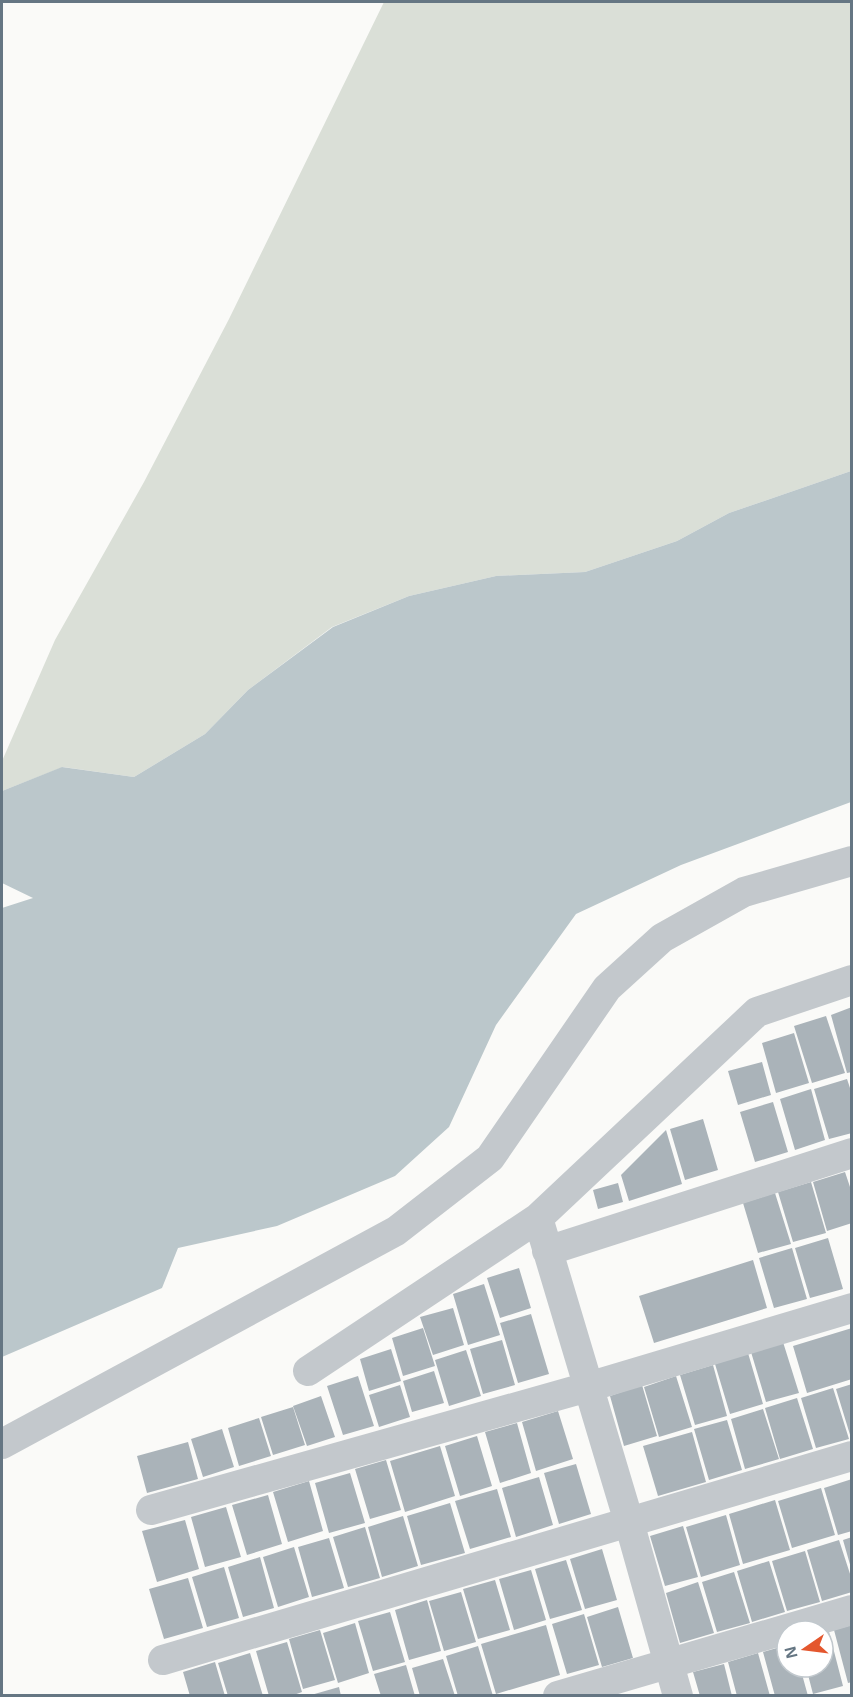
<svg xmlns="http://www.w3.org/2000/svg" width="853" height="1697" viewBox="0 0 853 1697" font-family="Helvetica,sans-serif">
<rect width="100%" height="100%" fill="#fafaf8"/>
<!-- green -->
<path fill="#dadfd7" d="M384,2H851V471L729,513L677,541L585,572L496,576L409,596L332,627L248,690L205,734L134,777L63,767L2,791V761L55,640L144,482L229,319Z"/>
<!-- water -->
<path fill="#bbc7cb" d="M851,471V802L681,865L576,914L496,1025L449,1127L395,1176L277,1226L178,1248L162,1288L2,1357V908L33,898L2,883V791L62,767L134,777L205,734L248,690L333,627L409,596L496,576L585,572L677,541L729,513Z"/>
<!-- building -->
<path fill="#aab3b9" d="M852,1007V1072L847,1073L831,1015Z
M826,1016L845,1073L812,1083L794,1026Z
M794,1033L809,1083L776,1093L762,1043Z
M762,1062L771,1095L738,1105L728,1071Z
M847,1079L852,1094V1133L829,1139L814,1089Z
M811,1089L825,1140L795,1150L780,1099Z
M773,1102L788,1152L755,1162L740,1112Z
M703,1119L718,1170L685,1180L670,1129Z
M666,1130L682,1184L629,1201L621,1175Z
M845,1172L852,1193V1223L827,1231L813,1182Z
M811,1182L826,1233L793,1242L778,1192Z
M618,1183L623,1202L598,1209L593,1190Z
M775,1193L791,1244L758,1253L743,1203Z
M828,1238L843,1289L810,1298L795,1248Z
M792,1248L807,1299L774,1308L759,1258Z
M753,1260L767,1308L654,1343L639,1296Z
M519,1268L531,1308L500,1318L487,1278Z
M484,1284L500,1335L468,1345L453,1294Z
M453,1308L464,1345L433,1355L420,1317Z
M531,1314L549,1374L518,1383L500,1323Z
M423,1328L435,1366L403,1376L392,1338Z
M852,1328V1379L807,1393L793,1346Z
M502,1340L515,1385L483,1394L470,1349Z
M783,1342L799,1393L766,1402L751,1352Z
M391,1349L401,1381L369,1391L360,1359Z
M466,1350L481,1396L449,1406L435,1360Z
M748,1353L763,1404L730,1414L715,1364Z
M713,1365L727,1416L695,1425L680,1375Z
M434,1371L444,1403L412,1412L403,1381Z
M358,1376L374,1426L343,1435L327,1386Z
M676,1376L692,1427L659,1437L644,1387Z
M852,1384V1438H851L836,1389Z
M400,1385L410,1417L379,1427L369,1395Z
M642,1385L657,1436L624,1446L610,1396Z
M833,1388L849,1439L816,1448L801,1398Z
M321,1396L335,1437L307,1446L293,1406Z
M797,1398L813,1449L780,1459L765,1408Z
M293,1407L305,1445L273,1455L261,1417Z
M763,1409L779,1459L745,1469L731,1419Z
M558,1411L573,1459L536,1471L522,1422Z
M259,1418L271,1456L239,1466L228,1428Z
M727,1420L742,1470L709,1480L694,1429Z
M517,1423L531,1473L500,1483L485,1432Z
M222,1429L234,1467L203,1477L191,1439Z
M692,1432L706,1482L658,1496L643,1446Z
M477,1436L492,1486L460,1496L445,1446Z
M188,1442L198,1479L147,1493L137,1456Z
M440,1446L455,1496L405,1512L390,1461Z
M386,1460L401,1510L370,1519L355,1469Z
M576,1464L591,1514L559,1524L544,1473Z
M350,1473L365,1523L329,1533L315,1483Z
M539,1477L553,1525L516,1537L502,1488Z
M852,1479V1531L838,1535L824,1488Z
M309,1481L323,1531L288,1542L273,1492Z
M821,1488L835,1535L792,1548L778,1501Z
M497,1489L511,1537L470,1549L455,1501Z
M268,1495L282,1544L247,1555L232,1505Z
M775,1500L790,1550L743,1564L729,1514Z
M450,1503L465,1553L421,1565L407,1516Z
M226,1507L241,1557L205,1567L191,1517Z
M726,1515L740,1565L701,1577L686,1527Z
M403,1516L418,1566L382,1577L368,1527Z
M185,1520L199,1569L157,1582L142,1531Z
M683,1526L698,1577L665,1586L650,1536Z
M365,1527L380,1578L348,1587L333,1537Z
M852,1537V1568H851L843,1540Z
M329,1538L344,1588L312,1597L298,1547Z
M839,1540L852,1580V1592L822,1601L807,1550Z
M294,1547L309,1597L278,1607L263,1557Z
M602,1549L617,1600L585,1609L570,1559Z
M805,1551L820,1602L787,1611L772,1561Z
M260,1557L274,1608L243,1617L228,1567Z
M566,1560L582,1610L550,1619L535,1569Z
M769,1561L785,1612L752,1622L737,1571Z
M224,1567L239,1618L207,1627L192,1577Z
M531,1570L546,1620L514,1630L499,1579Z
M734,1572L750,1623L717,1632L702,1582Z
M188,1578L203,1628L164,1639L149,1589Z
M495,1580L510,1630L478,1639L463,1589Z
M698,1582L714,1633L680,1643L666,1593Z
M461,1592L476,1642L444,1651L429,1601Z
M427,1600L441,1651L409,1660L395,1610Z
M618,1607L633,1658L602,1667L587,1617Z
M390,1612L405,1662L373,1671L358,1621Z
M584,1614L599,1665L567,1674L552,1624Z
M355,1623L369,1673L338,1683L323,1633Z
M546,1625L560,1675L496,1694L481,1644Z
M852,1625V1682L848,1683L834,1630Z
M320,1630L335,1680L303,1689L289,1639Z
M829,1632L843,1686L813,1694L806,1667H823V1634Z
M287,1642L302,1692L291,1696H269L256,1651Z
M787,1645V1667H800L808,1696H775L763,1652Z
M478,1646L493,1696H458L446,1656Z
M250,1653L263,1696H228L218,1663Z
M758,1653L770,1696H737L728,1662Z
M443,1659L455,1696H420L412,1668Z
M215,1662L225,1696H190L183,1672Z
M724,1664L732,1696H700L693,1672Z
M406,1665L415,1696H381L374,1674Z
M339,1687L341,1696H311V1695Z"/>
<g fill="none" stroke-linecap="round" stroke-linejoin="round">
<!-- street -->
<path stroke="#c3c8cc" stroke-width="30" d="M538,1218L629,1522L678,1696
M547,1251L852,1153
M308,1371L538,1218L757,1012L852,980
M2,1444L396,1231L490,1158L607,988L662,938L744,892L852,861
M151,1510L588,1387L852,1308
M163,1660L852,1456
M558,1696L852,1610"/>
</g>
<!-- border -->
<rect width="853" height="1697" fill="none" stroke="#657683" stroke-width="6"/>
<!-- north arrow -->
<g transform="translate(805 1649) rotate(256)"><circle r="28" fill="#ffffff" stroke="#c1c8cd" stroke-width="1.5"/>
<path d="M0-4.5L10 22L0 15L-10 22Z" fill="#e4572e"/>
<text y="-9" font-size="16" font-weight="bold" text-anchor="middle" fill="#657683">N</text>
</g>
</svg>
